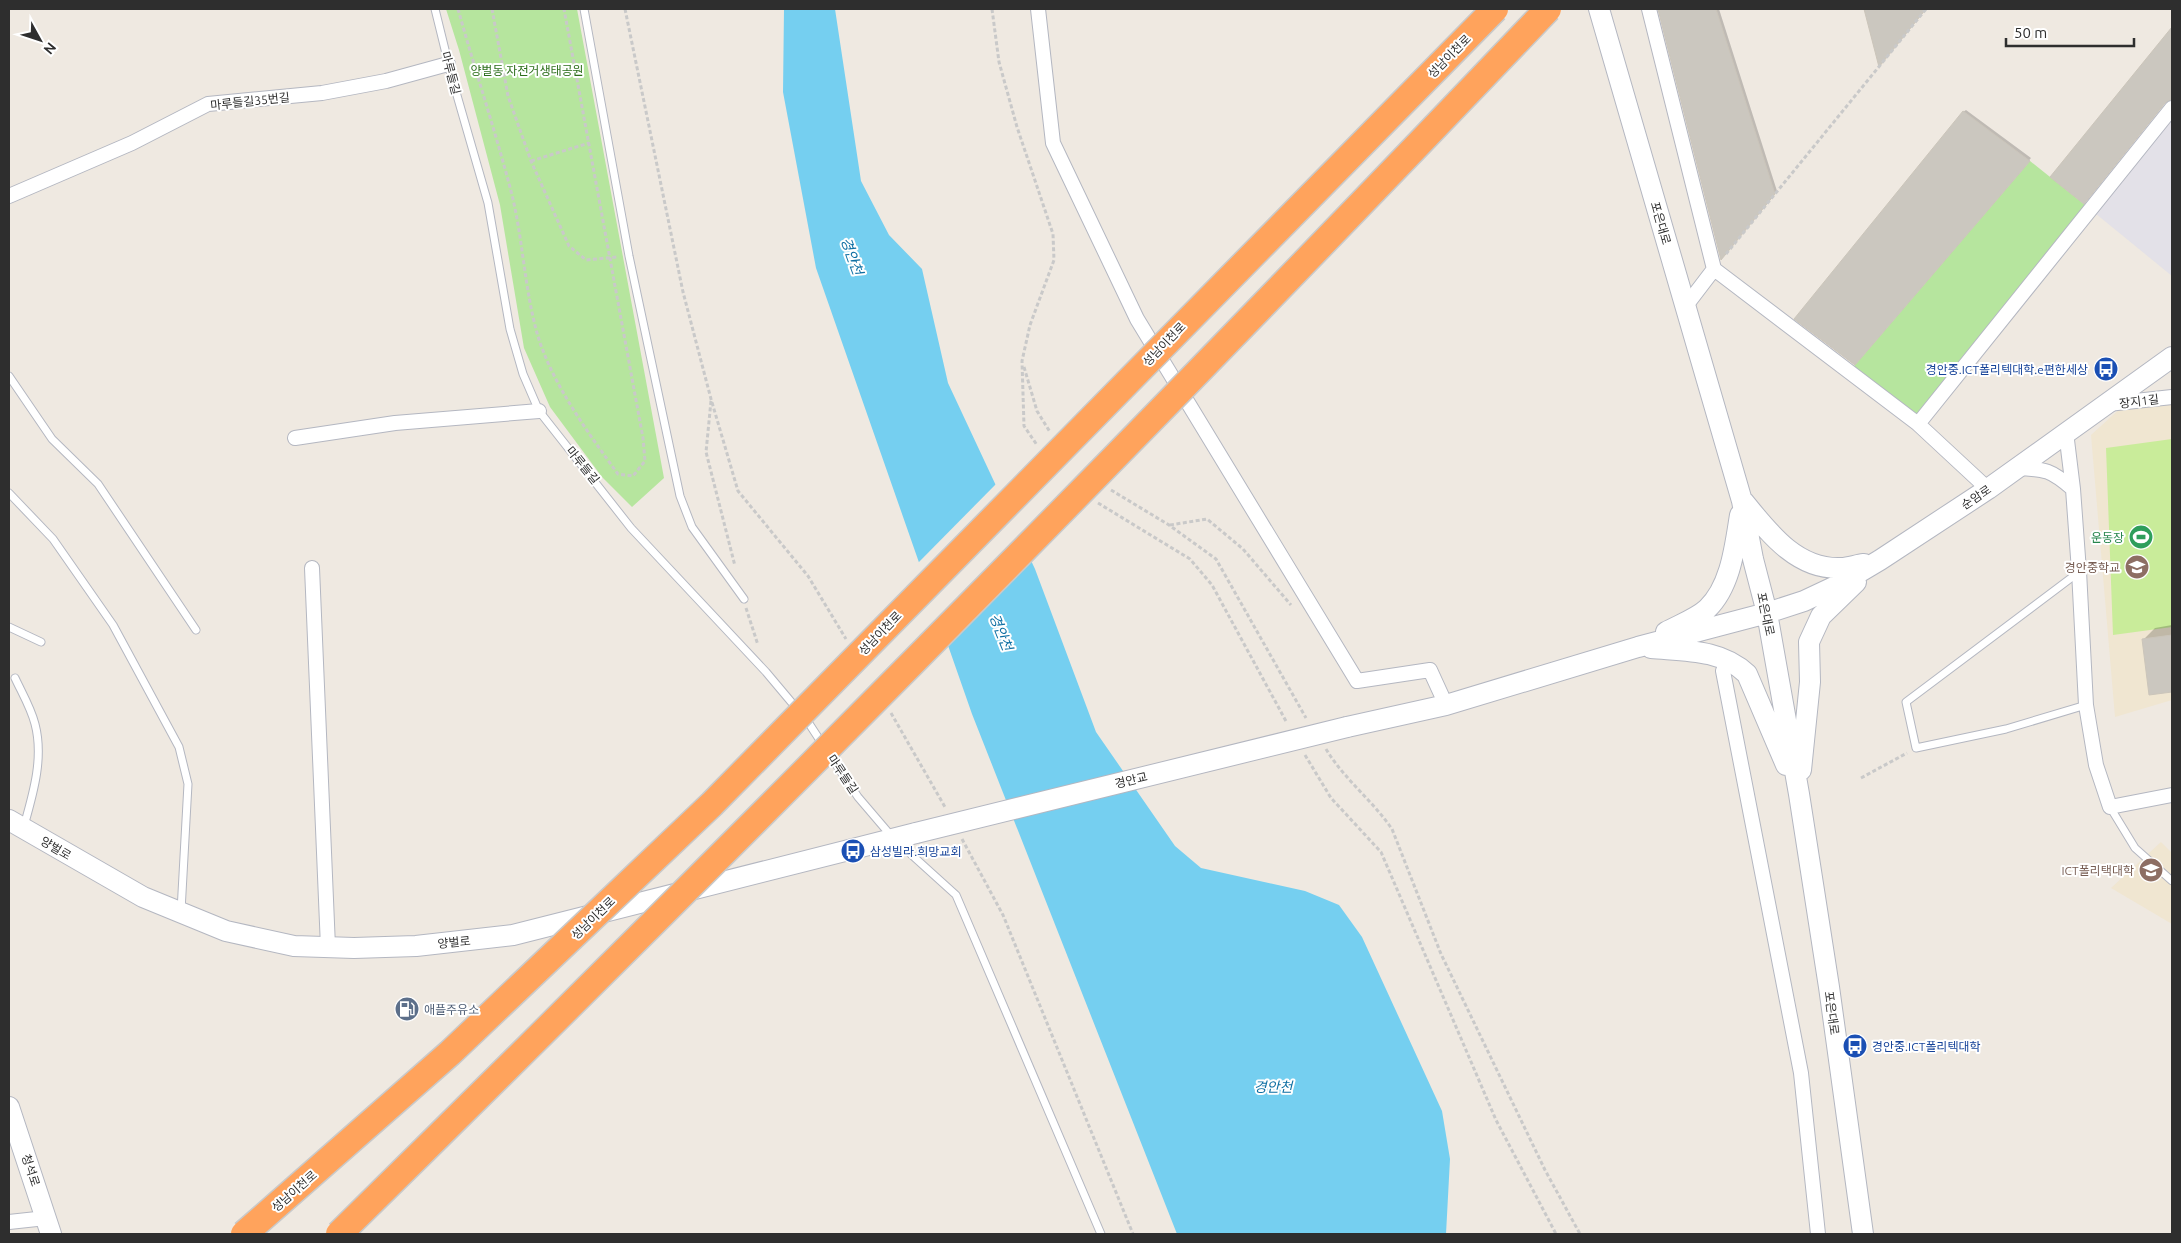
<svg xmlns="http://www.w3.org/2000/svg" width="2181" height="1243" viewBox="0 0 2181 1243" font-family="Ubuntu,'Noto Sans KR',sans-serif">
<rect width="100%" height="100%" fill="#efe9e1"/>
<!-- industrial -->
<path fill="#e3e1e8" d="M2172,108V276L2090,209Z"/>
<!-- education -->
<path fill="#f0e6d1" d="M2172,404V700L2115,717L2091,435L2122,407Z
M2161,842L2172,853V924L2111,888Z"/>
<!-- green -->
<path fill="#b6e59e" d="M446,9H577L664,478L632,507L602,477L550,407L524,348L500,205L459,50Z
M2030,161L2090,209L1918,424L1849,372Z"/>
<!-- pitch -->
<path fill="#c9ec9a" d="M2172,439V627L2113,635L2106,448Z"/>
<!-- water -->
<path fill="#75cff0" d="M784,9H835L861,181L889,235L922,269L948,383L1035,569L1096,732L1175,846L1201,868L1305,891L1339,905L1362,937L1442,1111L1450,1159L1446,1234H1177L972,714L816,268L783,92Z"/>
<!-- pier -->
<path fill="#efe9e1" d="M997,483L1032,556L945,644L917,564Z"/>
<!-- shadow -->
<path fill="#0003" d="M1659,9H1719L1777,191L1722,258Z
M1865,9H1925L1880,64Z
M2172,29V98L2052,176Z
M1966,110L2031,158L1857,361L1963,112Z
M2172,625V691L2150,694L2143,640L2155,628Z"/>
<!-- building -->
<path fill="#cbc7bf" stroke="#cbc5ba" d="M1658,9H1716L1775,194L1721,260Z
M1864,9H1926L1879,67Z
M2172,27V99L2165,103L2084,204L2050,177Z
M1963,111L2030,161L1855,365L1794,319Z
M2172,635V692L2149,695L2142,639Z"/>
<g fill="none" stroke-linecap="round" stroke-linejoin="round">
<defs>
<path id="lane" d="M435,9L452,78L488,203L510,329L523,374L539,411L631,528L766,672L808,722L823,745
M584,9L629,256L680,496L692,527L744,599
M9,376L52,439L98,484L196,630
M9,493L53,539L113,625L179,747L188,784L181,911
M2079,572L1906,702L1916,748L2006,729L2086,705
M9,627L41,642
M15,678C22,693 31,708 35,724C44,758 33,794 24,826
M829,754L858,797L893,838L956,895L1101,1234
M2110,807L2135,848L2172,881"/>
<path id="street" d="M1038,9L1053,143L1137,319L1357,681L1430,670L1446,705
M1649,9L1714,269L1685,307
M9,196L132,143L208,104L322,93L386,81L448,64
M1714,269L1918,424L1988,489
M2108,404L2172,397
M1918,424L2172,108
M2066,432L2073,489L2079,571L2086,705L2096,765L2110,807L2172,795
M295,438L395,423L539,411
M2017,468C2046,469 2051,470 2073,489
M312,568L328,947
M1728,659L1723,671L1801,1073L1818,1234
M9,1222L46,1218"/>
<path id="secondary" d="M1599,9L1742,501L1753,559L1767,613L1799,794L1829,987L1863,1234
M1744,502C1769,533 1797,570 1841,568C1848,568 1856,565 1864,564
M1666,632C1679,625 1696,619 1707,609C1731,586 1735,546 1740,515
M1651,648C1685,651 1721,649 1747,674L1786,765
M1347,727L1446,705L1638,647L1767,613L1804,601L1838,585L1880,560L1988,489L2172,357
M1801,770L1810,682L1809,642L1821,616L1856,582
M9,820L143,897L226,931L294,946L354,948L416,946L513,935L916,833
M9,1107L51,1234"/>
</defs>
<!-- lane casing -->
<use href="#lane" stroke="#b4b7c1" stroke-width="9"/>
<!-- street casing -->
<use href="#street" stroke="#b4b7c1" stroke-width="16"/>
<!-- secondary casing -->
<use href="#secondary" stroke="#b4b7c1" stroke-width="22"/>
<!-- path -->
<path stroke="#c9c9c9" stroke-width="3" stroke-dasharray="4 2.5" stroke-linecap="butt" d="M458,9C475,70 495,130 511,191C523,238 524,286 537,333C551,382 588,433 618,474L633,476L645,461L643,438L564,9
M492,9L508,96L531,161L569,246L586,260L617,257
M625,9L683,292L711,399L738,491L808,576L846,639
M992,9L999,62L1017,127L1053,234L1054,260L1030,325L1022,361L1024,426L1037,445
M531,161L589,143
M1726,254L1926,9
M1024,367L1037,411L1050,432
M711,401L706,452L735,566
M1111,490L1169,525L1216,559L1306,718
M1098,503L1190,559L1212,585L1287,723
M1170,525L1207,519L1243,549L1291,605
M746,608L758,645
M891,713L945,807
M1326,749C1344,779 1372,800 1392,829L1441,954L1545,1170L1580,1234
M1305,755L1331,798L1381,852L1496,1120L1556,1234
M1861,778L1907,753
M962,839L1003,915L1133,1234"/>
<!-- lane -->
<use href="#lane" stroke="#fff" stroke-width="7"/>
<!-- street -->
<use href="#street" stroke="#fff" stroke-width="14"/>
<!-- secondary -->
<use href="#secondary" stroke="#fff" stroke-width="20"/>
<defs>
<path id="secondary-bridge" d="M916,833L1347,727"/>
<path id="highway-bridge" d="M244,1234L450,1053L712,804L1495,9
M339,1234C748,832 1152,424 1548,9"/>
</defs>
<!-- secondary-bridge casing -->
<use href="#secondary-bridge" stroke="#b4b7c1" stroke-width="22" stroke-linecap="butt"/>
<!-- highway-bridge casing -->
<use href="#highway-bridge" stroke="#c9c9c9" stroke-width="29" stroke-linecap="butt"/>
<!-- secondary-bridge -->
<use href="#secondary-bridge" stroke="#fff" stroke-width="20"/>
<!-- highway-bridge -->
<use href="#highway-bridge" stroke="#ffa35c" stroke-width="26"/>
</g>
<!-- icons -->
<defs>
<symbol id="bus-disc" viewBox="-11 -11 22 22"><circle r="9.5" fill="#1a4fb4" stroke="#fff"/><path d="M-5-6H5V4H4V6H2V4H-2V6H-4V4H-5ZM-3.5-4V0h7V-4ZM-3.5 1.2v1.5H-2V1.2ZM2 1.2v1.5H3.5V1.2Z" fill="#fff"/></symbol>
<symbol id="stadium-disc" viewBox="-11 -11 22 22"><circle r="9.5" fill="#2e9e5b" stroke="#fff"/><path d="M0-5a6.5 5 0 1 0 0 10a6.5 5 0 1 0 0-10ZM-3.5-1.8h7v3.6h-7Z" fill="#fff"/></symbol>
<symbol id="school-disc" viewBox="-11 -11 22 22"><circle r="9.5" fill="#8d6e63" stroke="#fff"/><path d="M0-5L7-2L0 1L-7-2ZM-4 1L0 2.5L4 1V4Q0 6-4 4Z" fill="#fff"/></symbol>
<symbol id="university-disc" viewBox="-11 -11 22 22"><circle r="9.5" fill="#8d6e63" stroke="#fff"/><path d="M0-5L7-2L0 1L-7-2ZM-4 1L0 2.5L4 1V4Q0 6-4 4Z" fill="#fff"/></symbol>
<symbol id="fuel-disc" viewBox="-11 -11 22 22"><circle r="9.5" fill="#5c6f8a" stroke="#fff"/><path d="M-5.5-6h7V0h2V4h1.3V-2.5L3-4.5l.8-.8L6-3V5H2.5V1h-1V6h-7ZM-4.2-4.7v3.2H.2V-4.7Z" fill="#fff"/></symbol>
</defs>
<g fill-rule="evenodd">
<use href="#bus-disc" x="2092" y="355" width="28" height="28"/>
<use href="#stadium-disc" x="2127" y="523" width="28" height="28"/>
<use href="#school-disc" x="2123" y="553" width="28" height="28"/>
<use href="#bus-disc" x="839" y="837" width="28" height="28"/>
<use href="#university-disc" x="2137" y="856" width="28" height="28"/>
<use href="#fuel-disc" x="393" y="995" width="28" height="28"/>
<use href="#bus-disc" x="1841" y="1032" width="28" height="28"/>
</g>
<g text-anchor="middle" dominant-baseline="central" stroke-width="4" stroke-linejoin="round" paint-order="stroke">
<!-- street labels -->
<g font-size="12" fill="#2e2e2e" stroke="#fff">
<text transform="translate(1449 56) rotate(-45)">성남이천로</text>
<text transform="translate(451 73) rotate(75)">마루들길</text>
<text transform="translate(250 101) rotate(-6)">마루들길35번길</text>
<text transform="translate(1661 223) rotate(74)">포은대로</text>
<text transform="translate(1164 344) rotate(-46)">성남이천로</text>
<text transform="translate(2139 401) rotate(-7)">장지1길</text>
<text transform="translate(583 465) rotate(51)">마루들길</text>
<text transform="translate(1976 497) rotate(-34)">순암로</text>
<text transform="translate(1766 614) rotate(78)">포은대로</text>
<text transform="translate(880 633) rotate(-46)">성남이천로</text>
<text transform="translate(843 774) rotate(56)">마루들길</text>
<text transform="translate(1131 780) rotate(-14)">경안교</text>
<text transform="translate(56 848) rotate(30)">양벌로</text>
<text transform="translate(593 918) rotate(-44)">성남이천로</text>
<text transform="translate(454 942) rotate(-6)">양벌로</text>
<text transform="translate(1832 1013) rotate(82)">포은대로</text>
<text transform="translate(31 1170) rotate(72)">청석로</text>
<text transform="translate(294 1191) rotate(-41)">성남이천로</text>
</g>
<!-- park labels -->
<g font-size="12" fill="#2c6e1b" stroke="#fff">
<text x="527" y="70">양벌동 자전거생태공원</text>
</g>
<!-- transit labels -->
<g font-size="12" fill="#164399" stroke="#fff" text-anchor="start">
<text x="2088" y="369" text-anchor="end">경안중.ICT폴리텍대학.e편한세상</text>
<text x="870" y="851">삼성빌라.희망교회</text>
<text x="1872" y="1046">경안중.ICT폴리텍대학</text>
</g>
<!-- leisure labels -->
<g font-size="12" fill="#27864d" stroke="#fff" text-anchor="end">
<text x="2124" y="537">운동장</text>
</g>
<!-- education labels -->
<g font-size="12" fill="#785e54" stroke="#fff" text-anchor="end">
<text x="2120" y="567">경안중학교</text>
<text x="2134" y="870">ICT폴리택대학</text>
</g>
<!-- service labels -->
<g font-size="12" fill="#4e5e75" stroke="#fff" text-anchor="start">
<text x="424" y="1009">애플주유소</text>
</g>
<!-- water labels -->
<g font-size="14" font-style="italic" fill="#0d6fa3" stroke="#fff">
<text transform="translate(852 256) rotate(70)">경안천</text>
<text transform="translate(1001 632) rotate(68)">경안천</text>
<text x="1273" y="1087">경안천</text>
</g>
</g>
<!-- border -->
<rect width="2181" height="1243" fill="none" stroke="#2e2e2e" stroke-width="20"/>
<!-- north arrow -->
<g transform="translate(40 40) rotate(130)" stroke="#ffffff" stroke-width="4" paint-order="stroke">
<path d="M0-4L9 19L0 12L-9 19Z" fill="#2e2e2e"/>
<text y="-8" font-size="14" font-weight="bold" text-anchor="middle" fill="#2e2e2e">N</text>
</g>
<!-- scale -->
<path d="M2006 38v8h128v-8" fill="none" stroke="#2e2e2e" stroke-width="2.5"/>
<text x="2014" y="38" font-size="15" fill="#2e2e2e" stroke="#ffffff" stroke-width="4" paint-order="stroke">50 m</text>
</svg>
